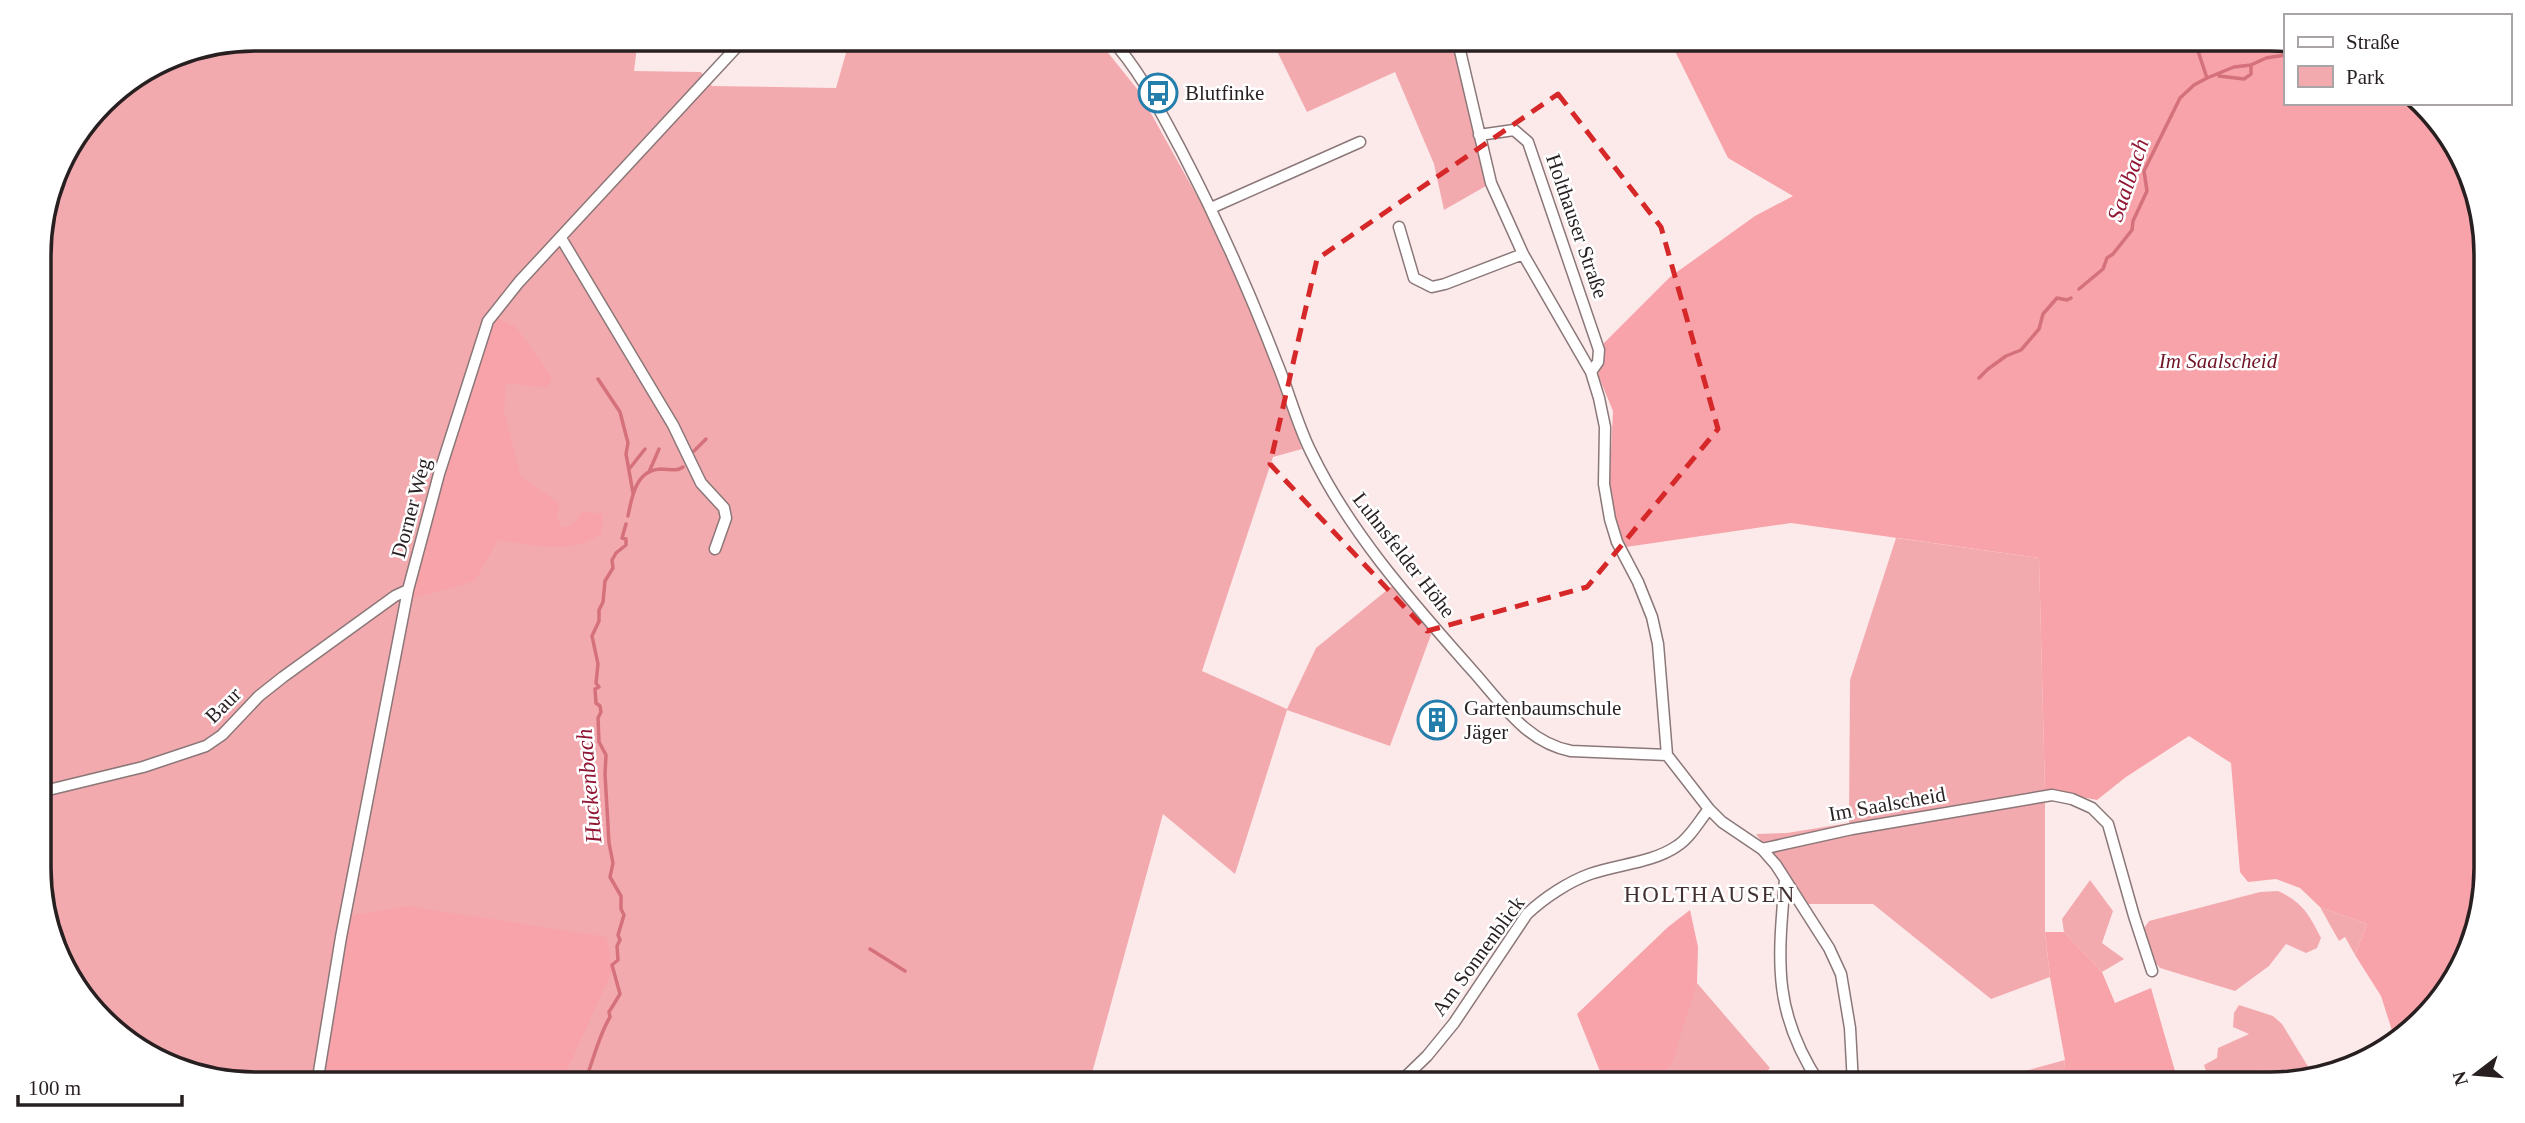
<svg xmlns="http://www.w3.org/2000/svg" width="2525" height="1123" viewBox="0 0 2525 1123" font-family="Georgia,serif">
<rect width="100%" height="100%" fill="#fceaeb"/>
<!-- green -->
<path fill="#f3aaaf" d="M255,39H638L634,71L701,72L712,86L836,88L850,39H1097L1138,90L1202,205L1255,320L1302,449L1273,457L1202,671L1287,709L1316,648L1392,586L1432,632L1390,746L1287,710L1235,874L1163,814L1089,1084H255L173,1068L83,1000L40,897L39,240L61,159L112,93L173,55Z
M1271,39H1452L1486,186L1444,210L1434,164L1395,72L1307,112Z
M1896,538L2039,558L2045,790V932L2050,977L1991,999L1873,904H1807L1756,834L1787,833L1849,823L1850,680Z
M2090,880L2113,911L2102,943L2124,959L2102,972L2064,932L2062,919Z
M2278,891C2302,902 2309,914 2321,938L2317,948L2306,953L2286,944L2269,966L2235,991L2160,968L2153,960L2144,928L2149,921L2260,892Z
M2320,907L2367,924L2355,955L2345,937L2339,941Z
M1697,983L1770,1068L1768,1070L1775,1078L1768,1084H1639L1657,1056Z
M2239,1005L2273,1016L2282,1024L2315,1078L2272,1084L2263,1070L2250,1077L2254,1084H2210L2204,1065L2217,1058L2218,1048L2249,1034L2233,1027L2234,1013Z
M2065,1060L2062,1084H1995V1079Z"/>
<!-- forest -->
<path fill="#f7a3a9" d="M1669,39H2270L2285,42V103H2416L2442,124L2485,227L2486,868L2470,950L2401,1040L2396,1043L2381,996L2355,955L2367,924L2320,907L2300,888L2276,879L2248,882L2240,872L2231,763L2189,736L2126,777L2097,800L2045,790L2039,558L1791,523L1626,547L1618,534L1609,497L1613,411L1598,375L1603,359L1604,343L1670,277L1755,216L1793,196L1728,158Z
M496,317L517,328L552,378L547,388L506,383L504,411L521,477L560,504L557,518L562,528L572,525L583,511L603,514L601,534C570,555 533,545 498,540L475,581L408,600L487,339Z
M408,906L607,937L612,971L561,1084H319L348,916Z
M1690,910L1698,947L1697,983L1672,1063L1654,1084H1605L1577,1014L1668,927Z
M2045,932H2064L2102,972L2115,1003L2151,988L2177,1078L2170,1084H2062L2065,1060L2050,977Z"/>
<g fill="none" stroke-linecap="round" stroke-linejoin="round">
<!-- stream -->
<path stroke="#d5717b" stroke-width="3.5" d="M2189,38L2197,48L2207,78
M2219,76L2244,79L2251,74V65
M2079,289L2103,269L2107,258L2113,254L2132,230L2133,221L2147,191L2144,171L2180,98L2194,85L2207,78L2234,67L2251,65L2266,58L2285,55
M1979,378L1988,369L2006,356L2021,350L2039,329L2043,314L2057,298L2067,300L2071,298
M598,379L620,412L628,443L626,454L633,493
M694,451L706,439
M630,468L645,449
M649,472L659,449
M628,516C632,496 636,470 661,469C670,469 676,472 683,467
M870,949L905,971
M584,1084C593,1062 598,1037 610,1017L609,1012L620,994L612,965L618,960L617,946L620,940L618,935L624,915L621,909V896L610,877L613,863L609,843L605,774L606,755L599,742L598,718L601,712L600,706L596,703L595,689L599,687L596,683L598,664L592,636L599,621V610L603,602L605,581L613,568L612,560L616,553L626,545V539L622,538L626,524"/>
<defs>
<path id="minor" d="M1110,38C1140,70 1160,111 1181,150C1217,219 1249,290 1277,363C1289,392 1297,424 1311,452C1350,533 1412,602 1471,669C1501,702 1525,742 1571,751L1667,755
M1457,38L1491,183L1523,254L1591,372L1599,398L1605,427L1604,484L1610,519L1617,542L1638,582L1652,617L1658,644L1667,755L1709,809L1722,822L1762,849L1776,865L1829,948L1841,974L1850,1028L1853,1084
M1479,135L1514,130L1528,142L1599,350L1598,362L1591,372
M1211,208L1360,142
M1399,227L1414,278L1432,287L1445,284L1523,254
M561,238L673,425L701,483L724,508L726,518L715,549
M40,792L143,767L206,746L222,735L259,696L283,677L395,596L408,590
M1762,849L1852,829L2052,795L2072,799L2092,808L2108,824L2134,916L2152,971
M1785,879C1778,961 1772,1012 1820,1084
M317,1084L341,937L408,590L439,474L488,321L519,282L745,38
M1398,1084L1427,1056L1454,1023L1527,914C1544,898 1568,882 1590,874C1619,864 1652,863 1677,846C1690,838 1699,821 1709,809"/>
</defs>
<!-- minor casing -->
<use href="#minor" stroke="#8b7778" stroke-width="13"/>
<!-- minor -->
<use href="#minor" stroke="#fff" stroke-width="10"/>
</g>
<!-- marked area -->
<path fill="none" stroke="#d62828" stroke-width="5" stroke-dasharray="14 9" stroke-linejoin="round" d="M1558,94L1661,227L1718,429L1587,587L1427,631L1270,464L1317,259Z"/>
<!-- icons -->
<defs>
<symbol id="bus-ring" viewBox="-11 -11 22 22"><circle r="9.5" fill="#fff" stroke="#247eac" stroke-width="1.5"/><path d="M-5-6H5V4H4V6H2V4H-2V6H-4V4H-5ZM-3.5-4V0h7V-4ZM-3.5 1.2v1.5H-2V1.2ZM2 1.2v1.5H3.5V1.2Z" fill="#247eac"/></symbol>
<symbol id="building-ring" viewBox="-11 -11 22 22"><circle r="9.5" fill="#fff" stroke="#247eac" stroke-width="1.5"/><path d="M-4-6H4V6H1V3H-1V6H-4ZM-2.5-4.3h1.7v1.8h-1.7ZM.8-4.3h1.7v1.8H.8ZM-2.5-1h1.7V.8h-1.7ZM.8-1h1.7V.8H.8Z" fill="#247eac"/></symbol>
</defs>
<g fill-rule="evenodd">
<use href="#bus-ring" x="1136" y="71" width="44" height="44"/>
<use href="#building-ring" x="1415" y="698" width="44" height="44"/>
</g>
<g text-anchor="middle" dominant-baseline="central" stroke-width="5" stroke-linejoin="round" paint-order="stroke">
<!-- poi labels -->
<g font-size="21" fill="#281f20" stroke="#fff" text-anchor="start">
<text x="1185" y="93">Blutfinke</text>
<text x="1464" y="708">Gartenbaumschule<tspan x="1464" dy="24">Jäger</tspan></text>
</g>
<!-- street labels -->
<g font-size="21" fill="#281f20" stroke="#fff">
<text transform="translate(1577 226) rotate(71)">Holthauser Straße</text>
<text transform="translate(411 508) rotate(-75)">Dorner Weg</text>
<text transform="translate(1404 555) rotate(52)">Luhnsfelder Höhe</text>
<text transform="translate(223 705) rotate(-45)">Baur</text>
<text transform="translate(1887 804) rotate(-10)">Im Saalscheid</text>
<text transform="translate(1478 956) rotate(-54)">Am Sonnenblick</text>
</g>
<!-- park labels -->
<g font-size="21" font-style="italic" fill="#701528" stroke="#fff">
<text x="2218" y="361">Im Saalscheid</text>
</g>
<!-- water labels -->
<g font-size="23" font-style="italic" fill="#901633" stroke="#fff">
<text transform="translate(2128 180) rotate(-71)">Saalbach</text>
<text transform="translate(589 786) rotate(-95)">Huckenbach</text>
</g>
<!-- neighbourhood labels -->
<g font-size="23" letter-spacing="2" fill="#433132" stroke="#fff">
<text x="1710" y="894">HOLTHAUSEN</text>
</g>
</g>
<!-- crop -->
<path d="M0 0H2525V1123H0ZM255 51H2270A204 204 0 0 1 2474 255V868A204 204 0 0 1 2270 1072H255A204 204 0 0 1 51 868V255A204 204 0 0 1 255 51Z" fill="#fff" fill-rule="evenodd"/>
<path fill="none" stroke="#281f20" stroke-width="3.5" d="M255 51H2270A204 204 0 0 1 2474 255V868A204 204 0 0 1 2270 1072H255A204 204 0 0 1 51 868V255A204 204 0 0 1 255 51Z"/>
<!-- legend -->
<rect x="2284" y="14" width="228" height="91" fill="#ffffff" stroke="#a9a5a6" stroke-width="2"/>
<rect x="2298" y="37" width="35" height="10" fill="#ffffff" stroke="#a9a5a6" stroke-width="2"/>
<text x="2346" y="49" font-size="21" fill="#281f20">Straße</text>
<rect x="2298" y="66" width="35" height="21" fill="#f3aaaf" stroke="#a9a5a6" stroke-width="2"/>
<text x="2346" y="84" font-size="21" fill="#281f20">Park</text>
<!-- north arrow -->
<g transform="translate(2476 1074) rotate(254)" stroke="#ffffff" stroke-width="5" paint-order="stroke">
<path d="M0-5L12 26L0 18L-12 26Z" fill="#281f20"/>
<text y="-10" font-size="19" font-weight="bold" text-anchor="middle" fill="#281f20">N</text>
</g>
<!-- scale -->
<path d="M18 1095v10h164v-10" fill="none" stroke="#281f20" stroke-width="3.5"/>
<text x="28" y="1095" font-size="21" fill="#281f20" stroke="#ffffff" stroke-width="5" paint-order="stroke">100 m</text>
</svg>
